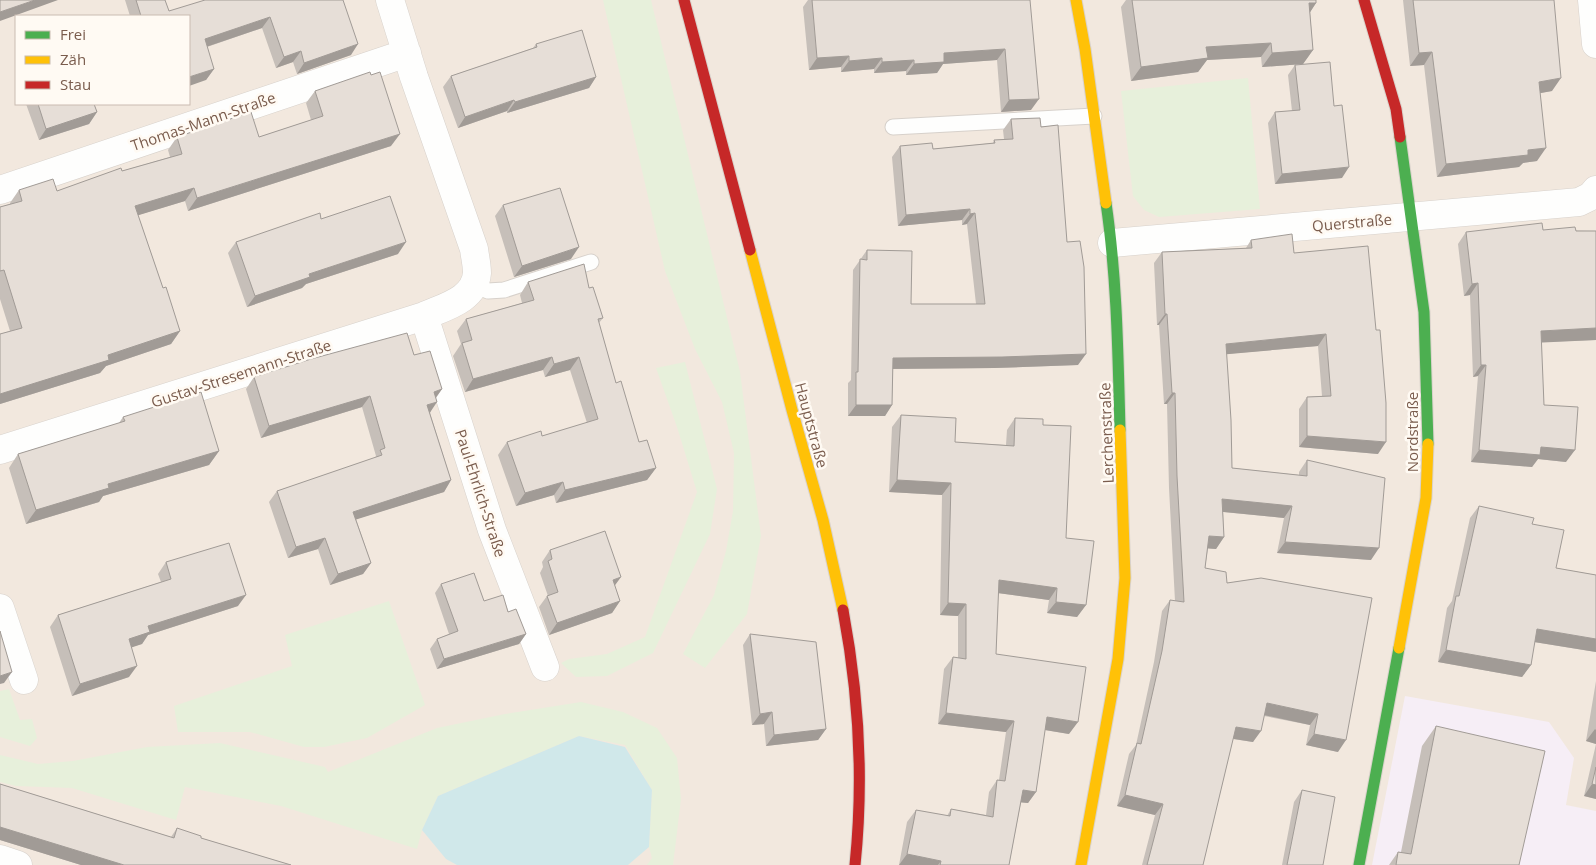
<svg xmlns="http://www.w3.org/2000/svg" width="1596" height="865" viewBox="0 0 1596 865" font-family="'Open Sans',sans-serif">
<rect width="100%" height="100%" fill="#f9f5f0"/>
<!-- residential -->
<path fill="#f2e8de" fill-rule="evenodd" d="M0,0H1596V865H0ZM16,16H189V104H16Z"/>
<!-- education -->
<path fill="#f6eef6" d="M1405,696L1549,722L1574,758L1566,805L1596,811V865H1372Z"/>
<!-- green -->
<path fill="#e7f0db" d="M603,0H651L740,372L761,536L747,614L705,668L683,654L714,595L726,551L733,511L734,453L722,402L695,349L665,271Z
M1248,78L1260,209L1159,217L1144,210L1133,196L1121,91Z
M685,362L717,489L710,534L653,653L607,676L576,677L561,663L569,659L607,654L645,637L697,492L677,427L656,368Z
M389,601L425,705L367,738L324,747H304L250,732H178L174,706L292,666L285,635Z
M9,689L20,720L32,719L37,738L30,746L0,737V691Z
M581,702L623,712L657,728L677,758L681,799L673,865H647L652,858L649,847L652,790L625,745L579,736L438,796L422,830L417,849L281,806L185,787L176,820L72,788L16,786L0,782V755L38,764L73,761L147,747L220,743L325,767L328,772L437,728L505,714Z"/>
<!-- water -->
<path fill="#d0e8ea" d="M579,736L625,747L652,790L649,847L628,865H457L446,859L422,830L438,796Z"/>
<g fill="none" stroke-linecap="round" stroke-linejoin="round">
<defs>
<path id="lane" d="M893,127L1094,116
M474,285L488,291L504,290L591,262"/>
<path id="street" d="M1592,0L1596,44
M0,190L407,53
M1112,243L1579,202L1591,196L1596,190
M424,316L492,530L545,667
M0,450L424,316C444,307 475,300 477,273C477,265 475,257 474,249L414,77L390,0
M0,608L24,680
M0,859L18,865"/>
<path id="fast" d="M1400,137L1424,312L1428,444
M1106,203C1117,278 1118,354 1120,430
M1359,865L1399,648"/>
<path id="slow" d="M1076,0L1085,49L1106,203
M750,250L792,410L823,520L843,610
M1399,648L1426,498L1428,444
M1081,865L1118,659L1125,578L1120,430"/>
<path id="jam" d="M684,0L750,250
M1364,0L1396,109L1400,137
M843,610C859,695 864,778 855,865"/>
</defs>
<!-- lane casing -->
<use href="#lane" stroke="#d7d1cb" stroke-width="17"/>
<!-- street casing -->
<use href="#street" stroke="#d7d1cb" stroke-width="29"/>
<!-- fast casing -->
<use href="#fast" stroke="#d9d2cb" stroke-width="13"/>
<!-- slow casing -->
<use href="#slow" stroke="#d9d2cb" stroke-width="13"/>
<!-- jam casing -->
<use href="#jam" stroke="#d9d2cb" stroke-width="13"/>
<!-- lane -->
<use href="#lane" stroke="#fefefd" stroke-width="15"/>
<!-- street -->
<use href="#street" stroke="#fefefd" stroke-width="28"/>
<!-- fast -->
<use href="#fast" stroke="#4caf50" stroke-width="11"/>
<!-- slow -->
<use href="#slow" stroke="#ffc107" stroke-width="11"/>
<!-- jam -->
<use href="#jam" stroke="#c62828" stroke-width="11"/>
</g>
<!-- wall -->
<path fill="#c6bfb9" d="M125,0H165L169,11L343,0L351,55L297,74L293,62L276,68L262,28L207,47L214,69L206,80L189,16H130Z
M808,0H1030L1031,110L1001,112L997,60L943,64L937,73L906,75V71L874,73V69L841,72V67L809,70L803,7Z
M1126,0H1316V3L1310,12L1313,50L1303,64L1262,67L1261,57L1207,60L1198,72L1131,81L1121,7Z
M1403,0H1554L1552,91L1540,93L1537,161L1523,163L1519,167L1437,177L1424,65L1410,66Z
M536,44L596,77L589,88L507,113V111L458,128L443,87L451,76L533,48Z
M1295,65L1342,178L1275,184L1268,123L1275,112L1292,111L1288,75Z
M315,91L391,146L188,211L185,201L138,215L163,288L180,331L171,344L106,366L100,373L0,404V334L10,331L0,299V207L10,204V203L19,190L57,191L122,171L170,157L168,150L177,137H259L311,120L306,103Z
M26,104H94L97,112L89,124L39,140Z
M1011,119L1041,127L1067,242L1078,365L994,368L893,369L892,405L885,416H848V383L851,380L853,270L867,250L911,304H976L967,224L962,225V220L898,226L892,157L900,146L933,149L993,143L994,140L1004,139L1003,130Z
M503,205L571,259L514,277L495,216Z
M321,219L398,254L306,284L302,288L247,307L228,253L236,242Z
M1543,230L1596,231V340L1541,342L1544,405L1566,462L1538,459L1532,467L1471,462L1478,376L1473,377L1470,295L1464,296L1458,244L1466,232Z
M1251,240L1294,253L1378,454L1299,447V409L1307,397L1322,396L1318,346L1226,354L1232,468L1299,475V472L1307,460L1371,560L1277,553L1284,518L1223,512L1224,537L1216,549L1208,548L1205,568L1227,583L1261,578L1338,752L1306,745L1310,725L1264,716L1253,742L1233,739L1203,865H1142L1155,815L1117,806L1129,754L1136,745L1154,662L1162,611L1170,600L1175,601L1169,488L1167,404H1164L1159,325H1157L1154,263L1162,252L1246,248Z
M528,282L589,288L603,318L599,323L616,383L639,442L656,468L647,480L556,503L554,495L516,506L498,455L507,442L542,436L587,423L570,370L545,377L543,370L465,392L453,356L461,344L457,331L466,319L522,303L520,295Z
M414,355L442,389L436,398L430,413L451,480L444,492L356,519L371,563L363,574L330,585L318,549L288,558L269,502L277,491L375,458L376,456L362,407L261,438L246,389L254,377Z
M901,415L955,442L1006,445L1007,430L1015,418L1043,425L1066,538L1086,605L1077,617L1047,613L1049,600L998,593L996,654L1069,734L1045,730L1036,792L1028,803L1021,802L1009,865H899L907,822L916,810L947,816L951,809L986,815L989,792L997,780H999L1006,732L938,724L944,669L953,657L958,658V616L940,615L942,495L889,492L892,427Z
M123,417L219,451L209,465L103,496L99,502L26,524L9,468L18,454L119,423Z
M1479,506L1556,568L1596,575V652L1534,642L1531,665L1522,677L1438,662L1447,608L1452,601L1470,518Z
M550,550L615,586L620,601L612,613L549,635L539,607L547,596H548L540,573L543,567L542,562Z
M166,562L238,606L148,635L142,644L131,647L129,677L72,696L50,627L58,615L161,582L158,574Z
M441,584L508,612L526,634L519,644L437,669L430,649L437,639L449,634L435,593Z
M750,634L826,729L818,740L766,746L764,724L752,725L743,645Z
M1596,681V799L1584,796L1596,744L1586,741Z
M1436,726L1519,865H1389L1398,852H1401L1422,746Z
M0,784L171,837L177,828L201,838L291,865H81L0,840Z
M1302,790L1323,865H1282L1294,802Z"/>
<!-- shaded-wall -->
<path fill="#a19b96" d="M35,0H58L0,21V12Z
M1309,3H1316L1307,17Z
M270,17L262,28L197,50L205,39Z
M1271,43L1261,57L1207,60L1198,72L1131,81L1141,67L1206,47Z
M358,44L351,55L297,74L304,63Z
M1005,49L997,60L943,64L937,73L906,75L914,64L944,53Z
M1313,50L1303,64L1262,67L1272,53Z
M301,51L293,62L276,68L284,57Z
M1432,52L1424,65L1410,66L1419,53Z
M849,56L841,67L809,70L817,58Z
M882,58L874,69L841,72L849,61Z
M914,60L906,71L874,73L882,62Z
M214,69L206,80L189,86V77Z
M596,77L589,88L507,113L515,102Z
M1561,78L1552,91L1530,95L1539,82Z
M1039,99L1031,110L1001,112L1009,100Z
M514,100L507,111L458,128L465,117Z
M97,112L89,124L39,140L46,129Z
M400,134L391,146L188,211L197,198Z
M1546,148L1537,161L1523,163L1519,167L1437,177L1446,164L1528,150Z
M1349,167L1342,178L1275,184L1282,174Z
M194,188L185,201L126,219L135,206Z
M970,209L962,220L898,226L906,215Z
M975,213L967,224L962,225L970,214Z
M406,242L398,254L306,284L302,288L247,307L255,296L309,274Z
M579,247L571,259L514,277L522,266Z
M1478,283L1470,295L1464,296L1472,284Z
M1165,314H1167L1159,325H1157Z
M1596,328V340L1532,343L1541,331Z
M180,331L171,344L106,366L100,373L0,404V394L108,355Z
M1326,334L1318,346L1218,355L1226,344Z
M1086,354L1078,365L994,368L885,369L893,358Z
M552,357L543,370L465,392L473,379Z
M579,357L570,370L545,377L554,364Z
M1481,365H1486L1478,376L1473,377Z
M442,389L434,400V392Z
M1172,393H1175L1167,404H1164Z
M370,396L362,407L261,438L269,426Z
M437,402L429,414L427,405Z
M856,405H892L885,416H848Z
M1307,436L1386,442L1378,454L1299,447Z
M1541,447L1575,450L1566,462L1538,459L1532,467L1471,462L1479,450Z
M219,451L209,465L103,496L99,502L26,524L36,510L108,484Z
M656,468L647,480L556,503L565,490Z
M451,480L444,492L345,523L353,512Z
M897,480L951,483L942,495L889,492Z
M563,482L554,495L516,506L525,493Z
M1222,499L1292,506L1284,518L1214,511Z
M1209,536L1224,537L1216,549L1201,548Z
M325,538L318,549L288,558L296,547Z
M1285,542L1379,548L1371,560L1277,553Z
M371,563L363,574L330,585L338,574Z
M621,577L613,588V580Z
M999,580L1057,588L1049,600L990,592Z
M246,595L238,606L148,635L142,644L121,651L129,639L148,626Z
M620,601L612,613L549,635L557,623Z
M1056,602L1086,605L1077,617L1047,613Z
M948,603L966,604L958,616L940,615Z
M1537,629L1596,639V652L1528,641Z
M526,634L519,644L437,669L444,659Z
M1446,650L1531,665L1522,677L1438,662Z
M137,666L129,677L72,696L80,684Z
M12,672L4,683L0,684V676Z
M1267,703L1318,714L1310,725L1259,714Z
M772,712L764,724L752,725L760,714Z
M946,713L1014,721L1006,732L938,724Z
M1047,717L1078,722L1069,734L1039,729Z
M1236,727L1261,731L1253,742L1228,738Z
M826,729L818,740L766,746L774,735Z
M1595,729L1596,730V744L1586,741Z
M1314,734L1346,740L1338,752L1306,745Z
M1592,784L1596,785V799L1584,796Z
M1023,790L1036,792L1028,803L1015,802Z
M1125,795L1163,804L1155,815L1117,806Z
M0,827L124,865H81L0,840Z
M907,854L941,861L938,865H899Z"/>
<!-- building -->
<path fill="#e6ded7" stroke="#a19b96" d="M0,0H35L0,12Z
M136,0H165L169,11L205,0H343L358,44L304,63L301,51L284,57L270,17L205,39L214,69L189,77V16H141Z
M812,0H1030L1039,99L1009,100L1005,49L944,53V62L914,64V60L882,62V58L849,61V56L817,58Z
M1132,0H1316V3H1309L1313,50L1272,53L1271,43L1206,47L1208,58L1141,67Z
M1413,0H1554L1561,78L1539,82L1546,148L1528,150V155L1446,164L1432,52L1419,53Z
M582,30L596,77L515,102L514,100L465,117L451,76L537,47L536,44Z
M1330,62L1334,106L1342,105L1349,167L1282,174L1275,112L1300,110L1295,65Z
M370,72L371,75L380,72L400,134L197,198L194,188L135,206L163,288L166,287L180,331L108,355L109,360L0,394V334L22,328L4,270L0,271V207L22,201L19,190L53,179L57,191L121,168L122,171L182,154L177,137L251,112L259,137L323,116L315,91Z
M38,104H94L97,112L46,129Z
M1040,118L1041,127L1058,125L1067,242L1080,241L1084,267L1086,354L1002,357L893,358L892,405H856V372H858L860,259L867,260V250L912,251L911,304H985L975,213L970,214V209L906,215L900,146L932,143L933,149L995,143L994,140L1013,139L1011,119Z
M560,188L579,247L522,266L503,205Z
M390,196L406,242L309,274L310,277L255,296L236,242L320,213L321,219Z
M1542,223L1543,230L1575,227L1576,231H1596V328L1541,331L1544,405L1578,407L1575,450L1541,447L1540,455L1479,450L1486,365H1481L1478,283L1472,284L1466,232Z
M1292,234L1294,253L1368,246L1376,330H1380L1386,403V442L1307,436V397L1331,396L1326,334L1226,344L1231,420L1232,468L1307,476V460L1385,478L1379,548L1285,542L1292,506L1222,499L1224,537L1209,536L1205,568L1226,572L1227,583L1261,578L1372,598L1346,740L1314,734L1318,714L1267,703L1261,731L1236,727L1203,865H1147L1163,804L1125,795L1137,743L1141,744L1162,651L1170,600L1184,602L1177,476L1175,393H1172L1167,314H1165L1162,252L1252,248L1251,240Z
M584,264L589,288L593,287L603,318L598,319L616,383L621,381L639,442L647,440L656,468L565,490L563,482L525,493L507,442L541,431L542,436L598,419L579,357L554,364L552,357L473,379L462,343L472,340L466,319L534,300L528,282Z
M407,333L414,355L430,351L442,389L434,392L437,402L427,405L451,480L353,512L371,563L338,574L325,538L296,547L277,491L382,455L380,450L385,448L370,396L269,426L254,377L311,359Z
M201,392L219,451L108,484L109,488L36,510L18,454L125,421L123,417Z
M901,415L956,418L955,442L1014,446L1015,418L1043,419V425L1071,426L1066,538L1094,541L1086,605L1056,602L1057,588L999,580L996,654L1086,667L1078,722L1047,717L1036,792L1023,790L1009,865H940L941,861L907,854L916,810L950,816L951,809L993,817L997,780L1005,781L1014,721L946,713L953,657L966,659V604L948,603L951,483L897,480Z
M1479,506L1534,518L1532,524L1564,530L1556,568L1596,575V639L1537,629L1531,665L1446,650L1456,596H1459Z
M605,531L621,577L613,580L620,601L557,623L547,596L558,592L548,561L552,559L550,550Z
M229,543L246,595L148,626L150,632L129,639L137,666L80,684L58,615L171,579L166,562Z
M474,573L484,601L503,595L508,612L516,609L526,634L444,659L437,639L458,631L441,584Z
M0,631L12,672L0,676Z
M750,634L816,642L826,729L774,735L772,712L760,714Z
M1436,726L1545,751L1519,865H1396L1398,852L1411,854Z
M1596,767V785L1592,784Z
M0,784L174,838L177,828L201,836V838L291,865H124L0,827Z
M1302,790L1335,797L1323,865H1287Z"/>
<g text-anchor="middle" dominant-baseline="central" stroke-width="5" stroke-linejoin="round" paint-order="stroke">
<!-- street labels -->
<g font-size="15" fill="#7a5c4d" stroke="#fffaf3">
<text transform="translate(203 121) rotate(-19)">Thomas-Mann-Straße</text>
<text transform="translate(1352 222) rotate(-5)">Querstraße</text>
<text transform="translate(241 373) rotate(-18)">Gustav-Stresemann-Straße</text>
<text transform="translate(812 425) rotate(75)">Hauptstraße</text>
<text transform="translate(1412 432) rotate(-90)">Nordstraße</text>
<text transform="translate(1106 433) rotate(-92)">Lerchenstraße</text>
<text transform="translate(481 493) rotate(72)">Paul-Ehrlich-Straße</text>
</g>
</g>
<!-- legend -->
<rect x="15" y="15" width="175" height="90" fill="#fffaf3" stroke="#cabbb1"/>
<rect x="25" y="31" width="25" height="8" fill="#4caf50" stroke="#cabbb1"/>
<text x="60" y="40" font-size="15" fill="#7a5c4d">Frei</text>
<rect x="25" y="56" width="25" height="8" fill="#ffc107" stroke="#cabbb1"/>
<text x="60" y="65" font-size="15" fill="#7a5c4d">Zäh</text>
<rect x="25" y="81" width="25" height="8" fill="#c62828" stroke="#cabbb1"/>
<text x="60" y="90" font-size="15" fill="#7a5c4d">Stau</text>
</svg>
